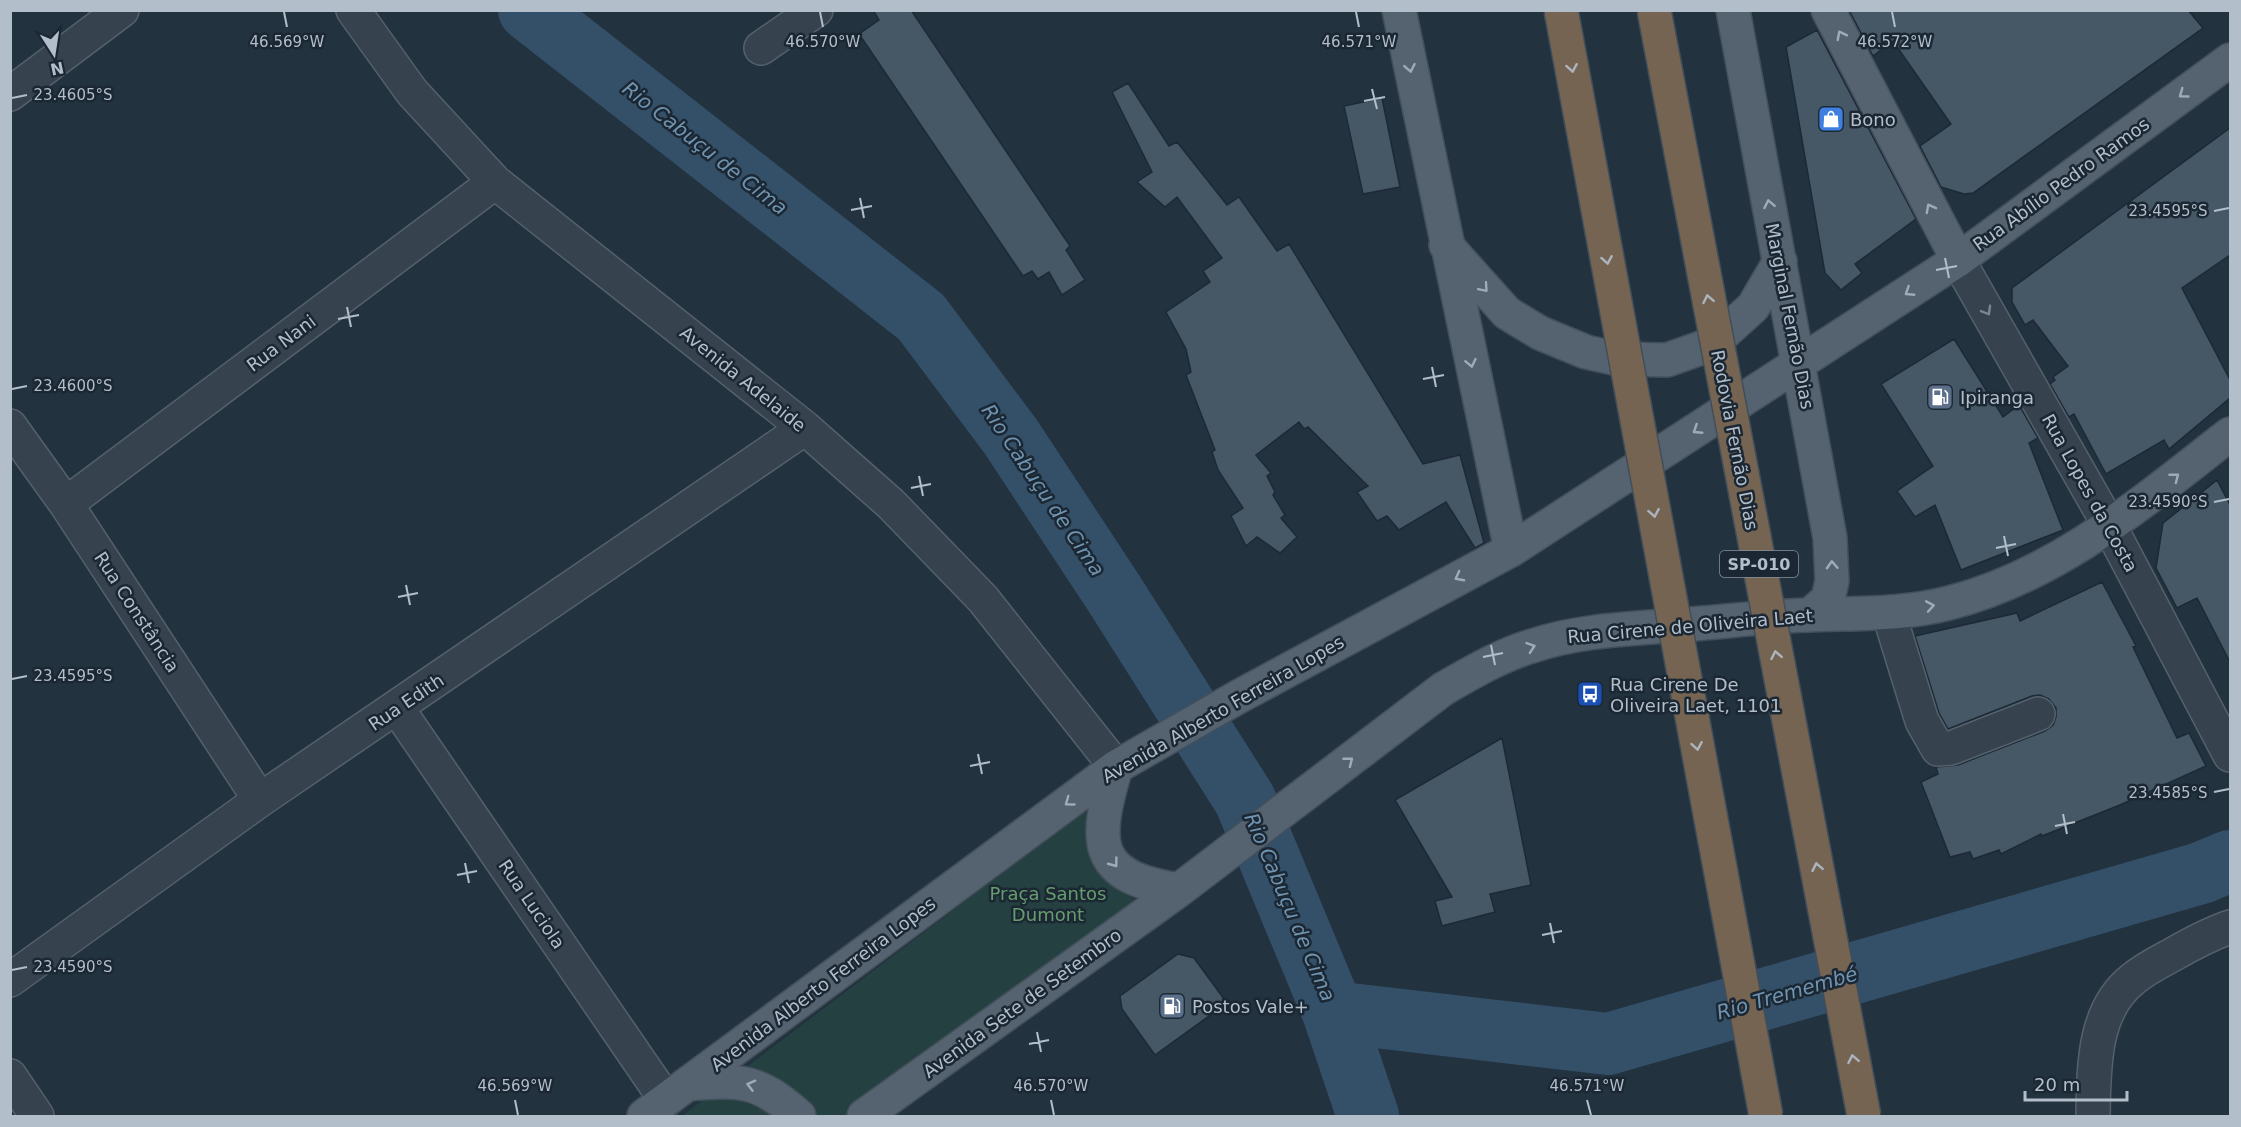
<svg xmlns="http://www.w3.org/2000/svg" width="2241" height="1127" viewBox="0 0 2241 1127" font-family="'DejaVu Sans',sans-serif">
<rect width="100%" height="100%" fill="#22323f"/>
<!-- green -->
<path fill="#244040" d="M1085,810L1096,870L1137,902L847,1116H682Z"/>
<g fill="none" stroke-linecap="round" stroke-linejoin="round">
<!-- river -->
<path stroke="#345068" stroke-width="62" d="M529,10L921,317L1011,437L1115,595L1245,800L1333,1012L1368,1116
M1333,1012L1608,1044L2201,873L2230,861"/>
</g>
<!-- building -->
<path fill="#465866" stroke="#1d2a36" stroke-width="1.5" d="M873,10H911L1070,246L1066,250L1085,280L1062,295L1049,272L1038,279L1032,271L1023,276L859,34L879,20Z
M1853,10H2188L2203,28L1973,193L1964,194L1941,187L1920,146L1951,124L1893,41L1873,56L1850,12Z
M1817,30L1916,219L1855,264L1862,273L1841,290L1825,273L1786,47Z
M1128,83L1169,146L1177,142L1227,205L1239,197L1277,251L1289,244L1423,464L1460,455L1484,543L1475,548L1446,502L1399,530L1387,516L1377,521L1357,492L1368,486L1308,427L1304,429L1299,422L1256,455L1271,473L1267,476L1275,492L1273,495L1285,515L1281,518L1297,537L1280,553L1257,537L1246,546L1231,516L1243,508L1218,470L1212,452L1215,450L1186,375L1191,372L1186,349L1166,312L1210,282L1203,271L1222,258L1177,197L1165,207L1137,182L1152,172L1112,92Z
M1382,98L1400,187L1363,194L1344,106Z
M2230,128V255L2182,288L2230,380V398L2169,449L2164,440L2106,474L2074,414L2069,417L2050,384L2055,380L2053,377L2068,366L2033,320L2025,325L2012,302V288Z
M1954,339L2003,417L2019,405L2038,438L2029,443L2063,530L1961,570L1935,505L1915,517L1897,491L1933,466L1881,384Z
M2217,480L2230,505V662L2197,598L2177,608L2156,568L2163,523Z
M2102,582L2136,646L2133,647L2177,738L2189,733L2206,766L2120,805L2042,836L2041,834L2001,854L1999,850L1973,859L1970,852L1950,857L1921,782L1938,774L1936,767L1958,765L2045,731L2053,725L2056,717V708L2049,699L2040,695L2032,696L1948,729L1939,713L1915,636L2017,613L2020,621Z
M1502,738L1531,885L1490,894L1495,912L1442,926L1435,901L1452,897L1395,800Z
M1178,954L1194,958L1227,1003L1155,1055L1122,1009L1120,996Z"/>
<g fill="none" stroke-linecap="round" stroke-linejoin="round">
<defs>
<path id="minor" d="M353,10L412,92L495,182L805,428L891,504L983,599L1116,767
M761,48L816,10
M10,94L122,10
M1958,260L2109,525L2230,755
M10,426L66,504L260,800
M66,504L495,182
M1889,614L1922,721L1938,749L1951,748L2038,714
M397,708L666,1100
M10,980L260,800L805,428
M10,1076L37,1116
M2093,1116C2094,1071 2092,1011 2133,979C2145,969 2159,962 2172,955C2191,944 2210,934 2230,927"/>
<path id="major" d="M1399,10L1511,550
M1733,10L1830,538L1832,581L1828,599L1810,615
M1828,10L1958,260
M1446,245L1507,313L1540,333L1586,352L1618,359L1667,360L1712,344L1753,307L1780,261
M1116,767C1094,842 1091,877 1179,890
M688,1084C742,1080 757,1079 799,1116
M644,1116L1116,767L1238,697L1511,550L1958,260L2230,60
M864,1116L1179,890L1443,689C1471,673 1501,655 1532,646C1580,630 1629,629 1679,625C1723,622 1767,616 1810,615C1858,613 1902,615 1949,603C2057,576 2145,500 2230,434"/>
</defs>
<!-- minor casing -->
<use href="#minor" stroke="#54616d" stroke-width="36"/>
<!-- major casing -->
<use href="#major" stroke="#424f5b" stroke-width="36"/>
<!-- minor -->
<use href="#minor" stroke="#36434f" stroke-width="33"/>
<!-- major -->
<use href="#major" stroke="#54636f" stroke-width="33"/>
<defs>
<path id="highway-bridge" d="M1561,10L1766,1116
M1654,10L1864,1116"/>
</defs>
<!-- highway-bridge casing -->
<use href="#highway-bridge" stroke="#414e5a" stroke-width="36" stroke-linecap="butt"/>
<!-- highway-bridge -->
<use href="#highway-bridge" stroke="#766453" stroke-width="33"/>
</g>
<!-- one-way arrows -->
<defs><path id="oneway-chevron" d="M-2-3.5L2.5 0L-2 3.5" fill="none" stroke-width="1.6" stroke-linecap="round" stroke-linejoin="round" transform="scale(1.5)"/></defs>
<g stroke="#9facb8">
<use href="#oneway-chevron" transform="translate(1841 35) rotate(-117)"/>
<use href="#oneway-chevron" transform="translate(1410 68) rotate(79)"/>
<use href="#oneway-chevron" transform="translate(2183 94) rotate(144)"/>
<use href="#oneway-chevron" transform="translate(1769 204) rotate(-101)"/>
<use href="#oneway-chevron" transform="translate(1930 208) rotate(-118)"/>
<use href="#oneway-chevron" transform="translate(1484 288) rotate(49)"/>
<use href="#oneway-chevron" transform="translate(1909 292) rotate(147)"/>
<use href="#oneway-chevron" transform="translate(1471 363) rotate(78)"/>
<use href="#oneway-chevron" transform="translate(1697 430) rotate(147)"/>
<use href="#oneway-chevron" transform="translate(2175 477) rotate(-38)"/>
<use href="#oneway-chevron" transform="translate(1832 565) rotate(-93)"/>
<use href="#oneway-chevron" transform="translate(1459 577) rotate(152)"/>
<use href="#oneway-chevron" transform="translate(1930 606) rotate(-10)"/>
<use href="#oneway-chevron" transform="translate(1531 647) rotate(-19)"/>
<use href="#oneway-chevron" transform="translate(1349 761) rotate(-38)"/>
<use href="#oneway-chevron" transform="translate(1069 802) rotate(144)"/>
<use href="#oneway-chevron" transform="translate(1114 863) rotate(53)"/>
<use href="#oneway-chevron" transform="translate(751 1085) rotate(-165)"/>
</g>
<g stroke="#acb5be">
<use href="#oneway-chevron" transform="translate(1572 68) rotate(80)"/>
<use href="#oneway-chevron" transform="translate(1607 260) rotate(80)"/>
<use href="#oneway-chevron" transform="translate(1708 299) rotate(-101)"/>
<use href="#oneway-chevron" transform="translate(1654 513) rotate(80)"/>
<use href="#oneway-chevron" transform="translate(1776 655) rotate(-101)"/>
<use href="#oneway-chevron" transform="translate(1697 746) rotate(80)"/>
<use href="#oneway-chevron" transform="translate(1817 867) rotate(-101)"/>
<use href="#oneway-chevron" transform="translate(1853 1059) rotate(-101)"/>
</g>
<use stroke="#7a8793" href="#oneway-chevron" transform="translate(1987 311) rotate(60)"/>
<!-- ticks -->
<path fill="none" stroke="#b2beca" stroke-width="2" d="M284,12L287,27M820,12L823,27M1356,12L1359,27M1892,12L1895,27M1372,89L1377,109M12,98L27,95M1364,101L1385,97M860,198L864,218M851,210L872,206M2214,211L2229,208M1945,258L1949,278M1936,270L1957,266M347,307L351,327M338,319L359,315M1432,367L1436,387M1423,379L1444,375M12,389L27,386M919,476L923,496M911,488L931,484M2214,502L2229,499M2004,536L2008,556M1996,548L2016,544M406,585L410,605M398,597L418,593M1491,645L1495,665M1483,657L1503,653M12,679L27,676M978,754L982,774M970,766L990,762M2214,792L2229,789M2063,814L2067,834M2055,826L2075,822M465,863L469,883M457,875L477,871M1550,923L1554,943M1542,935L1562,931M12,970L27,967M1037,1032L1041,1052M1029,1044L1049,1040M515,1100L518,1115M1051,1100L1054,1115M1587,1100L1591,1115"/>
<!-- icons -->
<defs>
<symbol id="shop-square" viewBox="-11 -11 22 22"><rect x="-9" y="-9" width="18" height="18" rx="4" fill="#3f7fe0" stroke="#1b2834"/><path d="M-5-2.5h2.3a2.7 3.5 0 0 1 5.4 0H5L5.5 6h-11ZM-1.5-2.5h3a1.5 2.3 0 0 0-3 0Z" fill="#fff"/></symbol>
<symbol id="fuel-square" viewBox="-11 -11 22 22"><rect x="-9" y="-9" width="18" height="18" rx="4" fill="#5c6f8a" stroke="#1b2834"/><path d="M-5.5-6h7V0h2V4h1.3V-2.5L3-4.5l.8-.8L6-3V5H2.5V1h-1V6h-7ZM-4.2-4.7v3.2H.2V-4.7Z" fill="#fff"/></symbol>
<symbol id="bus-square" viewBox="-11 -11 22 22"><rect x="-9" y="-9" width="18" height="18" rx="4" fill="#1a4fb4" stroke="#1b2834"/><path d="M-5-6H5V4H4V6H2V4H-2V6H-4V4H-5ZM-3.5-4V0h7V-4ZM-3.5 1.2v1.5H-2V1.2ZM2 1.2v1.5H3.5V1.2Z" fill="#fff"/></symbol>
</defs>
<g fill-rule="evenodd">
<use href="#shop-square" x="1816" y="104" width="30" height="30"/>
<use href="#fuel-square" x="1925" y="382" width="30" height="30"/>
<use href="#bus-square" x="1575" y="679" width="30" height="30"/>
<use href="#fuel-square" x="1157" y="991" width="30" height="30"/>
</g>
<g text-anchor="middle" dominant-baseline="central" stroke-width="5" stroke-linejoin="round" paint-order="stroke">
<!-- shield labels -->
<rect fill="#1b2834" stroke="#85919d" stroke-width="1.5" x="1720" y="551" width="78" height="26" rx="4.5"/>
<g font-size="16" font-weight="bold" fill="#b2beca">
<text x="1759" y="564">SP-010</text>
</g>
<!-- poi labels -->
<g font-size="18" fill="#b2beca" stroke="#1b2834" text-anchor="start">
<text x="1850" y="119">Bono</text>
<text x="1960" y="397">Ipiranga</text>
<text x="1610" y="684">Rua Cirene De<tspan x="1610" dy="21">Oliveira Laet, 1101</tspan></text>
<text x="1192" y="1006">Postos Vale+</text>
</g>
<!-- street labels -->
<g font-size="18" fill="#b2beca" stroke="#1b2834">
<text transform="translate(2061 184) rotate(-36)">Rua Abílio Pedro Ramos</text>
<text transform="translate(1790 316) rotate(79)">Marginal Fernão Dias</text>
<text transform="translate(281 343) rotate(-37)">Rua Nani</text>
<text transform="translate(743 379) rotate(39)">Avenida Adelaide</text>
<text transform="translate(1735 440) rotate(79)">Rodovia Fernão Dias</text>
<text transform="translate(2090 493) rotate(61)">Rua Lopes da Costa</text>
<text transform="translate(137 612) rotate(57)">Rua Constância</text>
<text transform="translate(1690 626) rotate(-5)">Rua Cirene de Oliveira Laet</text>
<text transform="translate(406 702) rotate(-34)">Rua Edith</text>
<text transform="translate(1223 709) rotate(-30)">Avenida Alberto Ferreira Lopes</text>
<text transform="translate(532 904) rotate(56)">Rua Luciola</text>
<text transform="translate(823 984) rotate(-37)">Avenida Alberto Ferreira Lopes</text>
<text transform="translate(1022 1003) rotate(-36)">Avenida Sete de Setembro</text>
</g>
<!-- park labels -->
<g font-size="18" fill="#679d6e" stroke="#1b2834">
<text x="1048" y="893">Praça Santos<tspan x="1048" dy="21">Dumont</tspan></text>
</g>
<!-- water labels -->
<g font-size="20" font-style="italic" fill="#7093b0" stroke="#1b2834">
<text transform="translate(705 148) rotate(38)">Rio Cabuçu de Cima</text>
<text transform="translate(1043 490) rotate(56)">Rio Cabuçu de Cima</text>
<text transform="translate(1290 907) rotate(67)">Rio Cabuçu de Cima</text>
<text transform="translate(1787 993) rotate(-16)">Rio Tremembé</text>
</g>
</g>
<g font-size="15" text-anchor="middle" fill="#b2beca" stroke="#1b2834" stroke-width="5" stroke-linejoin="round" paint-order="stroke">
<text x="287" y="47">46.569°W</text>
<text x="823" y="47">46.570°W</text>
<text x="1359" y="47">46.571°W</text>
<text x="1895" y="47">46.572°W</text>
<text x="73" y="100">23.4605°S</text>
<text x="2168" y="216">23.4595°S</text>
<text x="73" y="391">23.4600°S</text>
<text x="2168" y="507">23.4590°S</text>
<text x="73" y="681">23.4595°S</text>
<text x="2168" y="798">23.4585°S</text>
<text x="73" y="972">23.4590°S</text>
<text x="515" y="1091">46.569°W</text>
<text x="1051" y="1091">46.570°W</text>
<text x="1587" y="1091">46.571°W</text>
</g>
<!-- border -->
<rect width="2241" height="1127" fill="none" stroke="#b2beca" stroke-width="24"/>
<!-- north arrow -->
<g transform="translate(54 54) rotate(168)" stroke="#1b2834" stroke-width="4.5" paint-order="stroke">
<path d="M0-4.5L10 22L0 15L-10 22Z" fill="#b2beca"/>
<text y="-9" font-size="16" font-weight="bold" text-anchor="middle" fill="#b2beca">N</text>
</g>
<!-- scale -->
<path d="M2025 1091v9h102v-9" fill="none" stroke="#b2beca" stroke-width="3"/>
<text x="2034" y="1091" font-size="18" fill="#b2beca" stroke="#1b2834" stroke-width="4.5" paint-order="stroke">20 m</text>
</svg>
